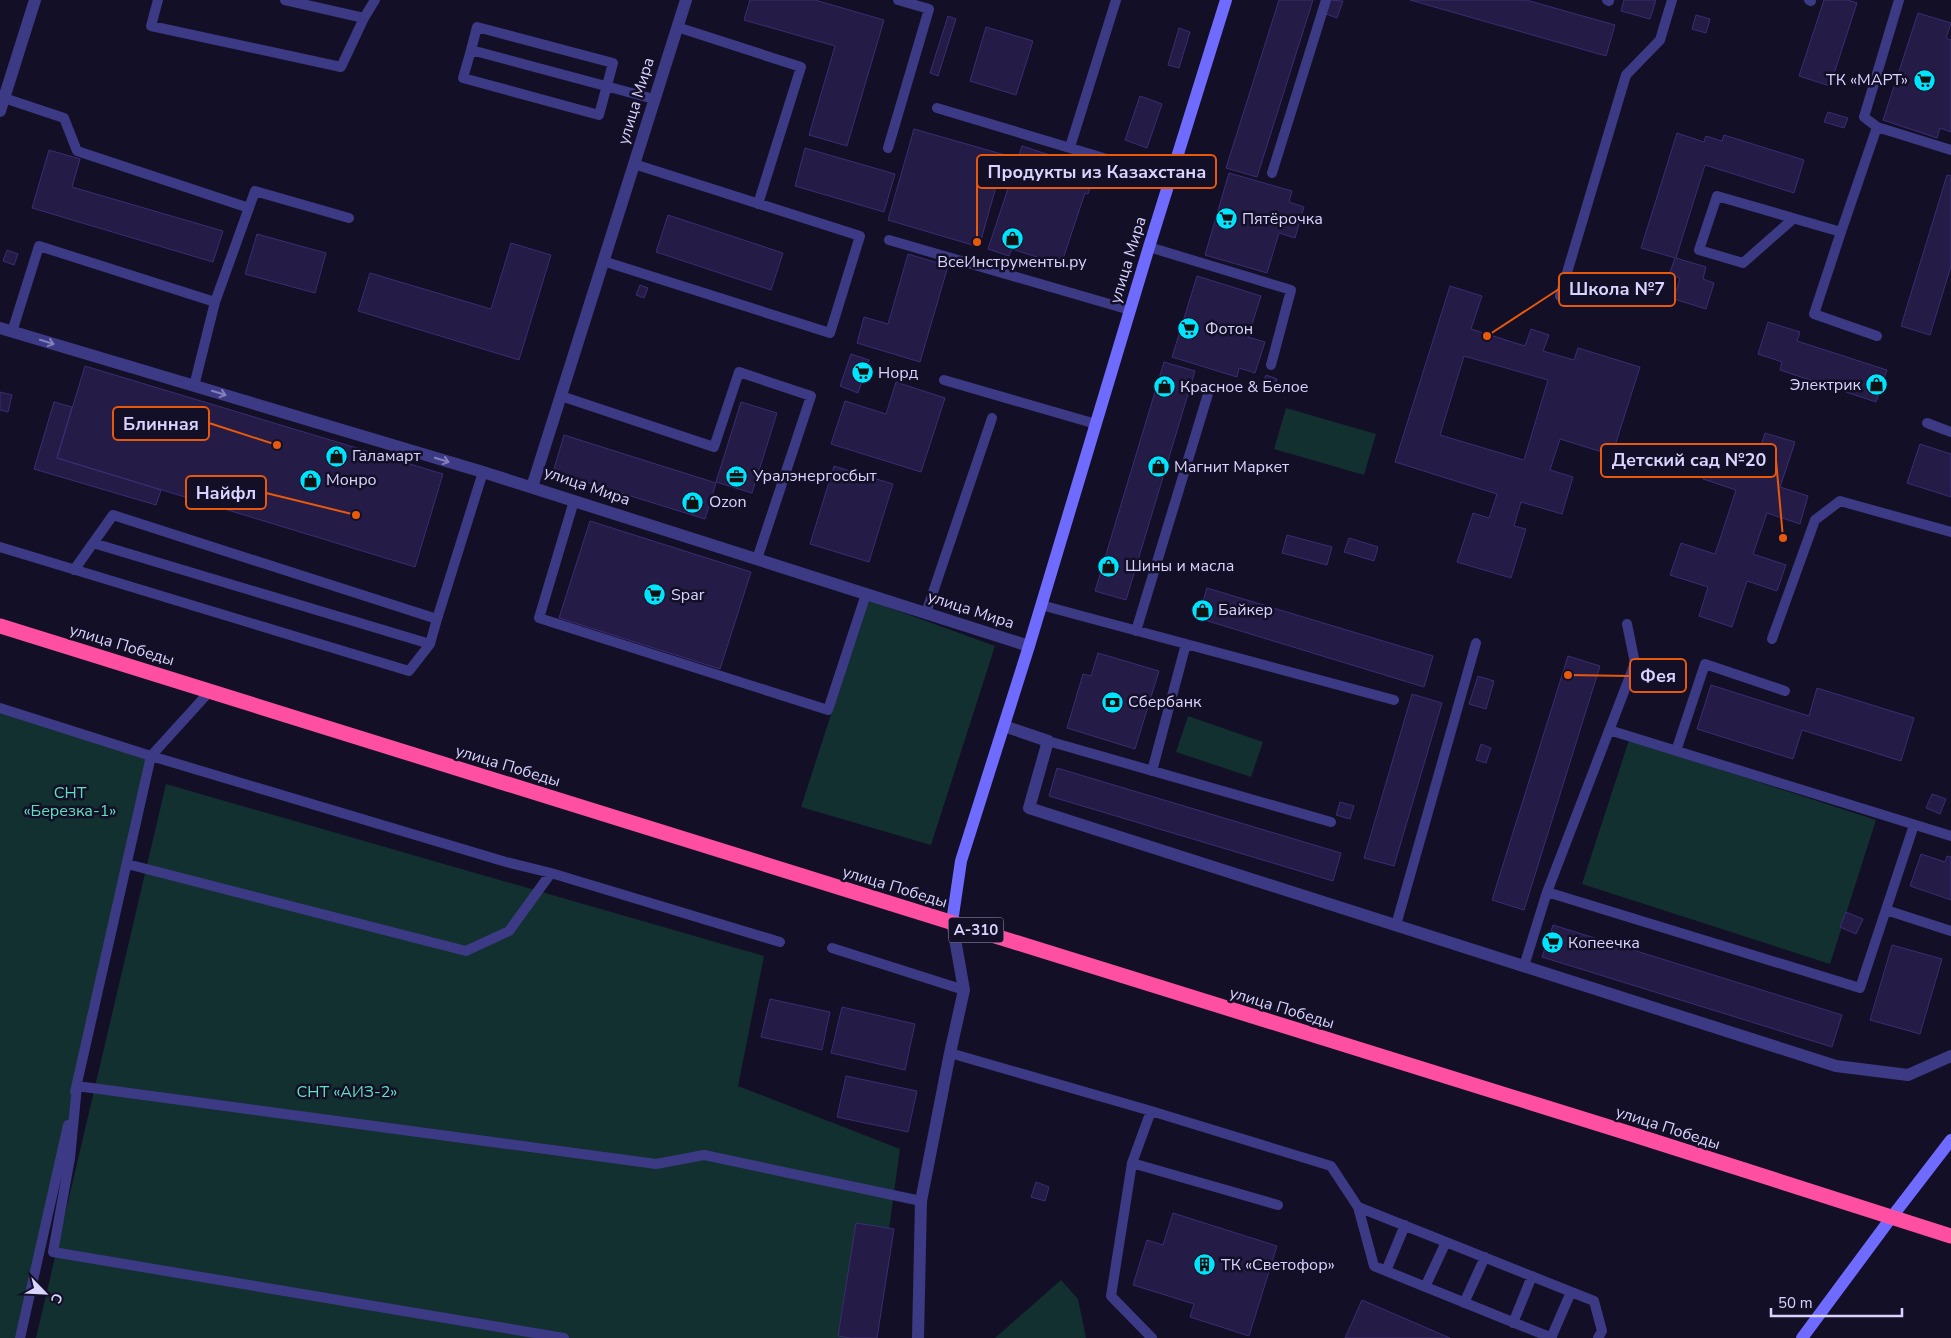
<svg xmlns="http://www.w3.org/2000/svg" width="1951" height="1338" viewBox="0 0 1951 1338" font-family="'Nunito Sans',sans-serif">
<rect width="100%" height="100%" fill="#130f26"/>
<!-- green -->
<path fill="#12302f" d="M1286,408L1376,434L1364,475L1274,449Z
M868,600L995,646L931,845L801,807Z
M0,708L151,756L20,1338H0Z
M1188,716L1263,742L1251,777L1176,752Z
M1629,740L1876,820L1830,964L1582,884Z
M166,784L764,956L738,1086L900,1149L874,1338H36Z
M1061,1280L1078,1299L1086,1338H995Z"/>
<!-- building -->
<path fill="#241b47" stroke="#3b2d73" fill-rule="evenodd" d="M750,0H815L884,20L847,146L809,135L835,46L744,20Z
M1279,0H1313L1257,177L1226,168Z
M1330,0L1343,1L1337,18L1326,14Z
M1410,0H1526L1615,25L1606,56Z
M1624,0H1656L1650,19L1621,11Z
M1824,0H1848L1857,3L1830,86L1799,76Z
M1918,13L1951,23L1946,38L1951,40V132L1940,128L1937,138L1883,120Z
M1696,15L1710,19L1706,33L1692,29Z
M948,16L956,19L938,76L930,73Z
M986,27L1033,41L1016,95L970,81Z
M1179,28L1190,32L1179,68L1168,65Z
M1140,96L1162,104L1147,148L1125,140Z
M1828,112L1848,118L1844,128L1824,122Z
M914,129L1005,155L979,247L888,220Z
M1677,133L1704,142L1706,136L1722,141L1724,135L1804,160L1794,193L1705,165L1676,258L1706,267L1703,279L1714,283L1706,309L1674,299L1680,278L1669,275L1675,258L1641,248Z
M1022,146L1096,170L1088,194L1085,193L1061,265L1012,249L1009,256L988,249Z
M805,148L895,174L884,212L795,186Z
M49,150L80,159L72,187L223,231L213,262L32,208Z
M1229,173L1292,191L1289,202L1304,207L1295,238L1279,233L1267,273L1205,255Z
M1947,175L1951,176V266L1930,335L1901,326Z
M668,215L783,253L771,290L656,252Z
M257,234L326,253L315,293L245,274Z
M511,243L551,255L519,360L358,311L370,273L491,309Z
M7,250L18,254L14,265L3,261Z
M908,254L948,266L920,362L857,343L864,317L888,324Z
M1197,276L1261,296L1248,337L1265,342L1255,373L1239,368L1237,377L1172,357Z
M640,285L648,288L644,298L636,295Z
M1450,286L1482,296L1471,329L1525,346L1531,329L1549,335L1543,351L1574,360L1578,348L1640,367L1612,455L1560,439L1550,470L1573,477L1562,514L1521,502L1514,526L1526,529L1511,578L1457,562L1473,513L1489,518L1497,494L1395,462ZM1464,356L1548,380L1524,460L1440,435Z
M1768,322L1800,332L1797,341L1887,370L1876,402L1780,370L1782,362L1758,354Z
M851,354L869,360L858,393L840,386Z
M1164,362L1195,371L1126,600L1095,591Z
M85,366L443,474L415,567L57,458Z
M1266,375L1277,379L1273,393L1261,389Z
M896,382L945,398L921,472L831,444L845,401L886,414Z
M0,392L12,395L8,412L0,410Z
M54,402L72,407L57,458L161,490L156,505L34,469Z
M741,402L777,413L752,493L716,482Z
M1765,433L1795,442L1780,487L1808,496L1800,524L1767,513L1753,554L1786,565L1777,591L1747,581L1732,627L1699,616L1708,587L1670,575L1681,543L1715,554L1736,490L1703,479L1713,450L1755,464Z
M564,435L716,483L705,519L553,472Z
M1920,444L1951,454V497L1907,483Z
M834,466L893,484L869,562L810,544Z
M590,521L751,572L720,669L559,618Z
M1287,535L1332,547L1327,565L1282,553Z
M1349,538L1378,547L1374,561L1344,552Z
M1207,588L1433,656L1424,687L1198,618Z
M1098,653L1159,671L1135,749L1067,728L1083,674L1091,676Z
M1568,656L1600,666L1524,910L1492,900Z
M1478,676L1494,681L1486,709L1469,704Z
M1711,685L1809,716L1817,688L1914,718L1901,761L1802,730L1793,759L1697,729Z
M1412,694L1442,703L1394,866L1364,858Z
M1481,744L1491,748L1486,763L1476,760Z
M1057,768L1341,853L1333,881L1049,796Z
M1932,794L1946,799L1940,814L1926,808Z
M1340,802L1354,806L1350,819L1336,815Z
M1921,854L1945,862L1947,856L1951,857V900L1910,886Z
M1846,912L1863,919L1856,934L1840,927Z
M1553,925L1842,1015L1832,1047L1542,957Z
M1892,945L1942,959L1920,1034L1870,1020Z
M770,999L830,1012L822,1050L761,1037Z
M842,1007L915,1024L905,1070L831,1053Z
M846,1076L917,1091L908,1132L837,1117Z
M1036,1182L1049,1187L1045,1201L1031,1197Z
M1173,1213L1277,1246L1249,1336L1190,1317L1194,1304L1133,1285L1147,1240L1163,1245Z
M856,1223L894,1229L877,1338H851L838,1336Z
M1362,1300L1450,1338H1345Z"/>
<g fill="none" stroke-linecap="round" stroke-linejoin="round">
<!-- lane -->
<path stroke="#3d3a85" stroke-width="10" d="M158,0L151,26L341,67L364,18L375,0
M285,0L364,18
M1607,0L1609,1
M1809,0L1811,1
M677,27L801,67L758,204
M471,50L477,27L613,63L599,115L463,78L471,50L654,99
M4,98L64,118L77,151L249,208
M937,108L1170,178
M1877,127L1864,117L1899,0
M1070,147L1116,0
M888,148L929,9L898,0
M1272,173L1326,0
M1793,219L1743,263L1699,250L1717,196L1841,232L1877,127L1951,150
M1841,232L1814,314L1877,336
M889,240L1130,310
M1149,247L1291,290L1271,365
M603,261L830,333L860,236L634,164
M1560,296L1626,75L1660,40L1672,0
M12,332L39,246L215,302
M944,380L1096,424
M194,386L215,302L255,191L349,218
M561,396L714,447L739,372L811,396L757,559
M1927,423L1951,432
M574,501L539,618L828,710L866,594
M93,543L430,644
M0,547L409,671L430,644L437,619
M74,570L113,515L437,619L483,472
M1041,605L1394,700
M926,613L992,418
M1136,631L1208,394
M1772,639L1815,520L1840,501L1951,532
M0,708L151,756L506,862L551,873L780,942
M1609,730L1951,836
M1048,741L1331,822
M1676,751L1705,664L1785,691
M1152,771L1186,644
M127,864L466,951L509,931L551,873
M1547,892L1635,663L1627,624
M1886,910L1951,931
M1396,925L1476,643
M832,948L964,990
M1524,966L1547,892L1860,988L1914,825
M950,1053L1151,1111L1331,1166L1358,1207L1374,1266L1552,1338
M75,1092L151,756L210,691
M1151,1111L1132,1163L1278,1205
M1132,1163L1111,1296L1152,1338
M1358,1207L1594,1301L1602,1331L1598,1338
M1386,1271L1405,1225
M1425,1287L1446,1242
M1464,1303L1485,1257
M1513,1323L1532,1276
M20,1338L68,1125
M564,1338L53,1252L70,1158L77,1086L656,1164L704,1155L921,1201
M1551,1338L1571,1292"/>
<!-- street -->
<path stroke="#3d3a85" stroke-width="12" d="M0,111L35,0
M0,328L483,472L1029,646
M532,487L686,0
M1004,726L1048,741L1029,808L1836,1066L1908,1075L1951,1056
M918,1338L921,1201L950,1053L964,990L952,922"/>
<!-- secondary -->
<path stroke="#6f6bff" stroke-width="12" d="M952,922L961,861L1029,646L1149,247L1226,0
M1802,1338L1891,1218L1951,1140"/>
<!-- highway -->
<path stroke="#ff4fa3" stroke-width="15" d="M0,626L1628,1133L1951,1236"/>
</g>
<!-- one-way arrows -->
<defs><path id="oneway-shaft" d="M-6 0H5M1.5-3L5.5 0L1.5 3" fill="none" stroke-width="1.6" stroke-linecap="round" stroke-linejoin="round" transform="scale(1.25)"/></defs>
<g stroke="#837fbc">
<use href="#oneway-shaft" transform="translate(47 342) rotate(17)"/>
<use href="#oneway-shaft" transform="translate(219 393) rotate(17)"/>
<use href="#oneway-shaft" transform="translate(442 460) rotate(17)"/>
</g>
<!-- icons -->
<defs>
<symbol id="supermarket-disc" viewBox="-11 -11 22 22"><circle r="9.5" fill="#00e5ff" stroke="#130f26"/><path d="M-6-5.5h2.5l.6 2H6L4.5 2H-2.5L-4.4-4H-6ZM-1.5 3.2a1.3 1.3 0 1 0 .1 0ZM3 3.2a1.3 1.3 0 1 0 .1 0Z" fill="#111"/></symbol>
<symbol id="shop-disc" viewBox="-11 -11 22 22"><circle r="9.5" fill="#00e5ff" stroke="#130f26"/><path d="M-5-2.5h2.3a2.7 3.5 0 0 1 5.4 0H5L5.5 6h-11ZM-1.5-2.5h3a1.5 2.3 0 0 0-3 0Z" fill="#111"/></symbol>
<symbol id="office-disc" viewBox="-11 -11 22 22"><circle r="9.5" fill="#00e5ff" stroke="#130f26"/><path d="M-6-3h4V-5.5h4V-3h4V5H-6ZM-1-4.5V-3h2v-1.5ZM-6 0V1H6V0Z" fill="#111"/></symbol>
<symbol id="bank-disc" viewBox="-11 -11 22 22"><circle r="9.5" fill="#00e5ff" stroke="#130f26"/><path d="M-6-4H6V4H-6ZM0-2.3a2.3 2.3 0 1 0 0 4.6a2.3 2.3 0 1 0 0-4.6Z" fill="#111"/></symbol>
<symbol id="building-disc" viewBox="-11 -11 22 22"><circle r="9.5" fill="#00e5ff" stroke="#130f26"/><path d="M-4-6H4V6H1V3H-1V6H-4ZM-2.5-4.3h1.7v1.8h-1.7ZM.8-4.3h1.7v1.8H.8ZM-2.5-1h1.7V.8h-1.7ZM.8-1h1.7V.8H.8Z" fill="#111"/></symbol>
</defs>
<g fill-rule="evenodd">
<use href="#supermarket-disc" x="1912" y="68" width="25" height="25"/>
<use href="#supermarket-disc" x="1214" y="206" width="25" height="25"/>
<use href="#shop-disc" x="1000" y="226" width="25" height="25"/>
<use href="#supermarket-disc" x="1176" y="316" width="25" height="25"/>
<use href="#supermarket-disc" x="850" y="360" width="25" height="25"/>
<use href="#shop-disc" x="1864" y="372" width="25" height="25"/>
<use href="#shop-disc" x="1152" y="374" width="25" height="25"/>
<use href="#shop-disc" x="324" y="444" width="25" height="25"/>
<use href="#shop-disc" x="1146" y="454" width="25" height="25"/>
<use href="#office-disc" x="724" y="464" width="25" height="25"/>
<use href="#shop-disc" x="298" y="468" width="25" height="25"/>
<use href="#shop-disc" x="680" y="490" width="25" height="25"/>
<use href="#shop-disc" x="1096" y="554" width="25" height="25"/>
<use href="#supermarket-disc" x="642" y="582" width="25" height="25"/>
<use href="#shop-disc" x="1190" y="598" width="25" height="25"/>
<use href="#bank-disc" x="1100" y="690" width="25" height="25"/>
<use href="#supermarket-disc" x="1540" y="930" width="25" height="25"/>
<use href="#building-disc" x="1192" y="1252" width="25" height="25"/>
</g>
<g text-anchor="middle" dominant-baseline="central" stroke-width="5" stroke-linejoin="round" paint-order="stroke">
<!-- shield labels -->
<rect fill="#130f26" stroke="#9e99be" stroke-width="1" x="948.5" y="917.5" width="55" height="25" rx="4"/>
<g font-size="15" font-weight="bold" fill="#d9d4ff">
<text x="976" y="930">А-310</text>
</g>
<!-- poi labels -->
<g font-size="16" fill="#d9d4ff" stroke="#130f26" text-anchor="start">
<text x="1908" y="80" text-anchor="end">ТК «МАРТ»</text>
<text x="1242" y="219">Пятёрочка</text>
<text x="1012" y="262" text-anchor="middle">ВсеИнструменты.ру</text>
<text x="1205" y="329">Фотон</text>
<text x="878" y="373">Норд</text>
<text x="1861" y="385" text-anchor="end">Электрик</text>
<text x="1180" y="387">Красное &amp; Белое</text>
<text x="352" y="456">Галамарт</text>
<text x="1174" y="467">Магнит Маркет</text>
<text x="753" y="476">Уралэнергосбыт</text>
<text x="326" y="480">Монро</text>
<text x="709" y="502">Ozon</text>
<text x="1125" y="566">Шины и масла</text>
<text x="671" y="595">Spar</text>
<text x="1218" y="610">Байкер</text>
<text x="1128" y="702">Сбербанк</text>
<text x="1568" y="943">Копеечка</text>
<text x="1221" y="1265">ТК «Светофор»</text>
</g>
<!-- street labels -->
<g font-size="16" fill="#d9d4ff" stroke="#130f26">
<text transform="translate(636 101) rotate(-73)">улица Мира</text>
<text transform="translate(1128 260) rotate(-73)">улица Мира</text>
<text transform="translate(587 486) rotate(19)">улица Мира</text>
<text transform="translate(971 610) rotate(18)">улица Мира</text>
<text transform="translate(122 645) rotate(17)">улица Победы</text>
<text transform="translate(508 766) rotate(17)">улица Победы</text>
<text transform="translate(895 887) rotate(17)">улица Победы</text>
<text transform="translate(1282 1008) rotate(17)">улица Победы</text>
<text transform="translate(1668 1128) rotate(18)">улица Победы</text>
</g>
<!-- park labels -->
<g font-size="16" fill="#5fe0c0" stroke="#130f26">
<text x="70" y="793">СНТ<tspan x="70" dy="18">«Березка-1»</tspan></text>
<text x="347" y="1092">СНТ «АИЗ-2»</text>
</g>
</g>
<!-- callouts -->
<path fill="none" stroke="#e8590c" stroke-width="2" d="M977 242L977 172M1487 336L1559 289M277 445L209 423M1783 538L1776 460M356 515L266 493M1568 675L1630 676"/>
<g fill="#e8590c" stroke="#130f26" stroke-width="2">
<circle cx="977" cy="242" r="5"/>
<circle cx="1487" cy="336" r="5"/>
<circle cx="277" cy="445" r="5"/>
<circle cx="1783" cy="538" r="5"/>
<circle cx="356" cy="515" r="5"/>
<circle cx="1568" cy="675" r="5"/>
</g>
<g fill="#130f26" stroke="#e8590c" stroke-width="2">
<rect x="977" y="155" width="239" height="33" rx="5"/>
<rect x="1559" y="273" width="116" height="33" rx="5"/>
<rect x="113" y="407" width="96" height="33" rx="5"/>
<rect x="1601" y="444" width="175" height="33" rx="5"/>
<rect x="186" y="476" width="80" height="33" rx="5"/>
<rect x="1630" y="659" width="56" height="33" rx="5"/>
</g>
<g font-size="18" text-anchor="middle" font-weight="bold" fill="#d9d4ff">
<text x="1097" y="178">Продукты из Казахстана</text>
<text x="1617" y="295">Школа №7</text>
<text x="161" y="430">Блинная</text>
<text x="1689" y="466">Детский сад №20</text>
<text x="226" y="499">Найфл</text>
<text x="1658" y="682">Фея</text>
</g>
<!-- north arrow -->
<g transform="translate(45 1293) rotate(114)" stroke="#130f26" stroke-width="4" paint-order="stroke">
<path d="M0-4L9 19L0 12L-9 19Z" fill="#d9d4ff"/>
<text y="-8" font-size="14" font-weight="bold" text-anchor="middle" fill="#d9d4ff">С</text>
</g>
<!-- scale -->
<path d="M1771 1308v8h131v-8" fill="none" stroke="#d9d4ff" stroke-width="2.5"/>
<text x="1778" y="1308" font-size="15" fill="#d9d4ff" stroke="#130f26" stroke-width="4" paint-order="stroke">50 m</text>
</svg>
